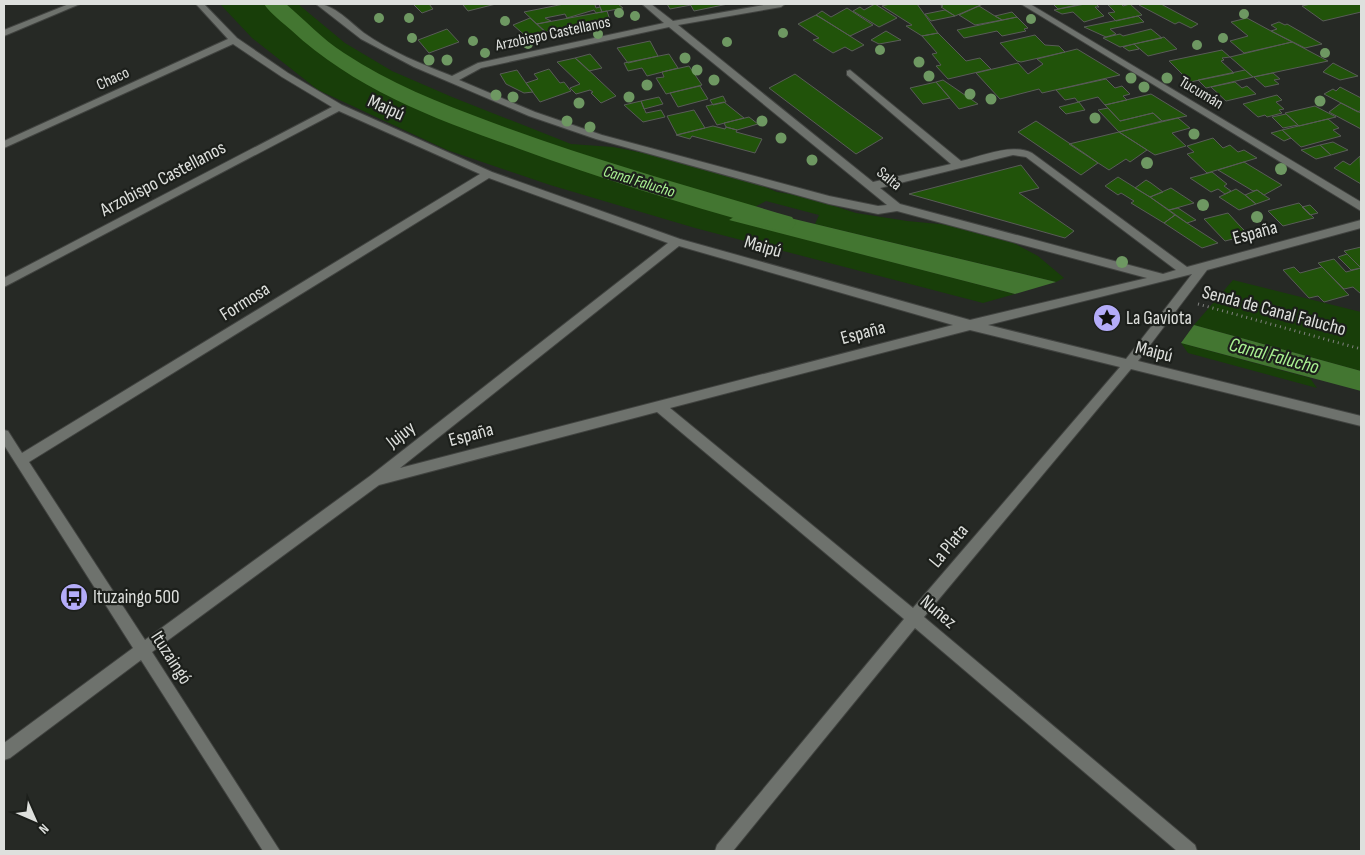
<svg xmlns="http://www.w3.org/2000/svg" width="1365" height="855" viewBox="0 0 1365 855" font-family="'Sofia Sans Condensed',sans-serif">
<rect width="100%" height="100%" fill="#262925"/>
<!-- green -->
<path fill="#183e09" d="M220,4H298L345,43L392,71L452,97L571,144L613,147L649,154L751,181L777,192L803,196L856,213L907,221L950,225L983,233L1012,242L1038,256L1064,278L1056,282L815,224L819,215L766,201L731,220L1015,294L983,303L695,228L550,185L447,150L318,90L252,38Z
M1233,280L1361,312V371L1194,325Z
M1181,343L1310,378L1317,388L1188,353Z"/>
<!-- water -->
<path fill="#437631" d="M749,208L757,210L1056,282L1015,294L729,220Z
M1194,325L1361,371V391L1181,343Z"/>
<g fill="none" stroke-linecap="round" stroke-linejoin="round">
<!-- canal -->
<path fill="#437631" fill-rule="evenodd" d="M264,4H286C305,20 322,39 344,53C389,83 440,103 491,122C590,159 691,187 792,217L796,223L792,229L783,232C693,207 604,180 517,148C437,120 354,89 291,30C282,22 271,14 264,4Z"/>
</g>
<!-- building -->
<path fill="#21530a" stroke="#595c58" d="M413,4H429L433,9L422,13Z
M469,4H496L468,11L463,5Z
M564,4H599L595,5L596,8L600,7L602,12L596,13L594,10L567,18L565,14L545,18L551,21L537,24L524,12Z
M599,4H618L623,8L602,12Z
M667,4H690L691,5L670,9Z
M690,4H728L694,11Z
M875,4L897,18L879,27L853,11L860,7L864,10Z
M890,4H917L938,33L922,36L906,26L912,25L882,6Z
M939,4H983L955,16L941,7L943,6Z
M1053,4H1076L1077,5L1058,9Z
M1085,4H1096L1099,7H1095L1104,16L1084,22L1073,12L1062,14L1054,10Z
M1121,4L1123,6L1130,4L1142,15L1116,21L1108,13L1115,12L1108,5Z
M1142,4H1161L1198,24L1191,28L1179,22L1175,24L1139,5Z
M1311,4H1361V12L1323,21L1302,6Z
M979,6L995,16L1002,20L975,25L959,15Z
M847,8L873,25L850,36L816,15L822,11L831,17Z
M945,10L955,16L931,21L925,14Z
M607,11L610,20L600,22L602,26L580,31L578,26L546,32L537,24Z
M1012,12L1017,17L1002,20L995,16Z
M816,15L823,19L864,45L852,51L845,47L833,53L813,40L819,38L798,24Z
M1138,16L1144,22L1110,29L1116,34L1106,37L1084,27Z
M1017,17L1028,28L1024,29L1026,31L1002,36L997,31L964,38L957,30Z
M530,18L545,32L528,38L513,25Z
M1247,18L1271,31L1292,42L1244,53L1230,41L1248,36L1231,22Z
M1279,22L1285,25L1287,24L1322,44L1305,48L1271,31L1277,29L1271,25Z
M447,29L459,42L429,53L418,40Z
M1151,29L1162,38L1120,47L1103,38L1120,34L1123,36Z
M886,31L901,40L879,44L871,40Z
M938,33L966,61L980,58L991,69L948,79L936,66L941,65L932,54L937,53L922,36Z
M1035,35L1045,45L1059,46L1065,52L1021,62L1017,61L1000,43Z
M1164,37L1177,49L1148,56L1134,44Z
M650,41L658,56L628,63L617,48Z
M1292,42L1328,61L1253,77L1230,57Z
M1134,44L1139,49L1129,51L1123,47Z
M1077,49L1120,75L1042,93L1039,89L1000,99L976,73L1018,63L1028,74L1043,64L1037,59Z
M1222,50L1230,57L1222,58L1224,60L1221,61L1234,73L1190,82L1169,61Z
M590,54L602,68L589,71L575,58Z
M669,54L678,68L647,76L642,68L628,71L624,63Z
M575,58L580,62L616,96L601,103L591,93L593,92L590,90L576,94L570,88L580,84L557,62Z
M1333,63L1358,76L1340,80L1323,72Z
M689,66L702,85L666,94L656,78L664,77L662,72Z
M549,69L560,83L564,82L571,91L540,102L526,83L538,79L534,74Z
M517,70L526,83L533,92L524,93L506,84L500,74Z
M1245,70L1253,77L1206,88L1198,80Z
M1273,73L1280,79L1274,80L1279,84L1265,87L1254,77Z
M795,74L883,138L856,154L769,88Z
M1106,79L1115,88L1122,86L1130,94L1123,96L1127,100L1105,105L1098,97L1078,102L1075,98L1065,100L1056,90Z
M943,80L978,104L959,109L936,82Z
M936,82L950,98L923,104L910,88Z
M1235,82L1242,88L1247,86L1256,94L1226,101L1211,87Z
M700,86L708,99L678,107L670,93Z
M1340,87L1361,98V110L1358,112L1324,94L1333,89L1336,91Z
M1151,94L1187,116L1162,121L1153,113L1120,121L1105,105Z
M1277,95L1282,100L1276,102L1284,109L1279,110L1282,113L1267,117L1265,115L1258,117L1243,104Z
M723,96L726,102L713,105L710,100Z
M659,97L663,104L644,109L641,101Z
M641,101L646,113L661,110L665,117L643,122L624,105Z
M724,102L744,118L717,125L706,106Z
M1079,102L1085,110L1066,114L1059,107Z
M1341,103L1361,113V129L1329,112Z
M1315,106L1336,117L1299,126L1285,113Z
M1108,108L1120,121L1153,113L1162,121L1119,132L1098,110Z
M694,110L705,128L677,135L667,116Z
M1286,114L1294,121L1298,125L1283,128L1272,117Z
M749,117L758,124L737,130L726,127L724,123Z
M1178,118L1190,128L1172,133L1186,146L1155,155L1119,132Z
M1328,119L1339,128L1333,130L1341,136L1301,147L1282,130Z
M1036,121L1084,153L1098,163L1081,175L1018,132Z
M713,126L725,129L726,127L737,130L736,132L762,139L755,153L692,136L690,139L676,135Z
M1282,130L1291,138L1284,141L1271,133Z
M1119,132L1147,150L1130,162L1126,159L1109,170L1069,144Z
M1213,138L1223,148L1230,145L1238,152L1244,150L1257,158L1207,173L1187,154L1194,152L1187,146Z
M1333,142L1348,150L1331,155L1320,145Z
M1320,145L1331,155L1316,159L1301,150Z
M1360,156L1361,184L1334,168L1343,161L1350,165Z
M1244,162L1282,185L1264,195L1257,190L1253,191L1218,170Z
M1021,165L1039,188L1019,193L1074,231L1065,238L909,194Z
M1212,172L1227,184L1224,186L1231,191L1225,194L1218,189L1211,192L1190,178Z
M1118,177L1150,197L1175,215L1164,223L1131,203L1134,201L1121,193L1118,195L1105,186Z
M1146,180L1151,183L1163,192L1150,197L1135,188Z
M1171,188L1194,203L1169,210L1150,197Z
M1236,189L1245,195L1256,204L1239,210L1219,197Z
M1257,190L1264,195L1270,199L1256,204L1245,195Z
M1299,203L1314,218L1283,226L1268,211Z
M1310,205L1318,213L1310,215L1302,207Z
M1178,208L1196,220L1187,223L1169,210Z
M1228,213L1241,227L1249,235L1225,241L1204,219Z
M1175,215L1187,223L1218,243L1202,248L1164,223Z
M1361,247V268L1344,251Z
M1347,254L1361,268L1351,270L1338,257Z
M1334,259L1346,272L1361,268V294L1353,287L1344,289L1318,263Z
M1294,267L1300,273L1322,267L1349,295L1324,302L1318,296L1309,298L1283,270Z"/>
<g fill="none" stroke-linecap="round" stroke-linejoin="round">
<defs>
<path id="minor" d="M69,4H80L4,36V30Z
M196,4H204L237,38L288,73L342,105L492,172L680,239L970,320L1147,278L897,211L878,214L829,204L596,139L529,116L414,67L361,39L316,4C333,3 351,23 364,33C389,51 424,65 452,76L478,63L664,23L642,4H651L673,21L769,4H785L781,7L678,25L873,182L951,164L847,75V71L850,70L961,161C983,156 1011,143 1032,153L1187,267L1361,220V228L1207,270L1138,361L1361,416V426L1131,369L924,617L1195,845L1197,851H1177L915,628L733,851H715L717,845L904,619L657,412L379,485L152,652L280,851H263L141,660L10,758L4,760V743L133,648L4,445V430L8,431L22,453L480,174L339,111L4,287V278L332,107L282,77L233,44L4,148V141L228,39ZM669,27L887,205L878,206L829,196L602,135L535,112L459,80L481,68ZM1013,155L1026,157L1176,270L1163,274L900,204L880,188ZM489,178L668,243L370,476L145,640L29,462ZM679,246L953,325L400,468ZM1192,274L1126,359L988,325ZM970,330L1120,367L913,608L670,408Z
M1021,4H1030L1361,202V211Z"/>
</defs>
<!-- minor casing -->
<use href="#minor" stroke="#414340" stroke-width="2"/>
<!-- path -->
<path stroke="#80827f" stroke-width="3" stroke-dasharray="1 4" stroke-linecap="butt" d="M1198,304L1361,349"/>
<!-- minor -->
<use href="#minor" fill="#6e726d" fill-rule="evenodd"/>
</g>
<!-- trees -->
<g fill="#6e9862">
<circle cx="619" cy="13" r="5"/>
<circle cx="1244" cy="14" r="5"/>
<circle cx="635" cy="16" r="5"/>
<circle cx="379" cy="18" r="5"/>
<circle cx="409" cy="18" r="5"/>
<circle cx="1031" cy="19" r="5"/>
<circle cx="505" cy="21" r="5"/>
<circle cx="783" cy="33" r="5"/>
<circle cx="598" cy="34" r="5"/>
<circle cx="412" cy="38" r="5"/>
<circle cx="1223" cy="38" r="5"/>
<circle cx="473" cy="41" r="5"/>
<circle cx="727" cy="42" r="5"/>
<circle cx="528" cy="44" r="5"/>
<circle cx="1197" cy="45" r="5"/>
<circle cx="880" cy="50" r="5"/>
<circle cx="485" cy="53" r="5"/>
<circle cx="1325" cy="53" r="5"/>
<circle cx="685" cy="58" r="5.5"/>
<circle cx="429" cy="60" r="5.5"/>
<circle cx="447" cy="60" r="5.5"/>
<circle cx="919" cy="62" r="5.5"/>
<circle cx="697" cy="70" r="5.5"/>
<circle cx="929" cy="76" r="5.5"/>
<circle cx="1131" cy="78" r="5.5"/>
<circle cx="1167" cy="78" r="5.5"/>
<circle cx="714" cy="80" r="5.5"/>
<circle cx="647" cy="85" r="5.5"/>
<circle cx="1144" cy="87" r="5.5"/>
<circle cx="970" cy="94" r="5.5"/>
<circle cx="496" cy="95" r="5.5"/>
<circle cx="513" cy="97" r="5.5"/>
<circle cx="629" cy="97" r="5.5"/>
<circle cx="991" cy="99" r="5.5"/>
<circle cx="1320" cy="101" r="5.5"/>
<circle cx="579" cy="103" r="5.5"/>
<circle cx="1095" cy="118" r="5.5"/>
<circle cx="567" cy="121" r="5.5"/>
<circle cx="762" cy="121" r="5.5"/>
<circle cx="590" cy="127" r="5.5"/>
<circle cx="1194" cy="134" r="5.5"/>
<circle cx="781" cy="138" r="5.5"/>
<circle cx="812" cy="160" r="5.5"/>
<circle cx="1147" cy="163" r="6"/>
<circle cx="1281" cy="169" r="6"/>
<circle cx="1203" cy="205" r="6"/>
<circle cx="1257" cy="217" r="6"/>
<circle cx="1122" cy="262" r="6"/>
</g>
<!-- icons -->
<defs>
<symbol id="sight-disc" viewBox="-11 -11 22 22"><circle r="9.5" fill="#b4acf9" stroke="#1c1f1b"/><path d="M0-6L1.8-2.2L6-1.7L2.9 1.2L3.7 5.4L0 3.3L-3.7 5.4L-2.9 1.2L-6-1.7L-1.8-2.2Z" fill="#111"/></symbol>
<symbol id="bus-disc" viewBox="-11 -11 22 22"><circle r="9.5" fill="#b4acf9" stroke="#1c1f1b"/><path d="M-5-6H5V4H4V6H2V4H-2V6H-4V4H-5ZM-3.5-4V0h7V-4ZM-3.5 1.2v1.5H-2V1.2ZM2 1.2v1.5H3.5V1.2Z" fill="#111"/></symbol>
</defs>
<g fill-rule="evenodd">
<use href="#sight-disc" x="1091" y="302" width="32" height="32"/>
<use href="#bus-disc" x="58" y="581" width="32" height="32"/>
</g>
<g text-anchor="middle" dominant-baseline="central" stroke-width="4.5" stroke-linejoin="round" paint-order="stroke">
<!-- far-street labels -->
<g font-size="16" fill="#dee0dd" stroke="#1c1f1b">
<text transform="translate(553 34) rotate(-12)">Arzobispo Castellanos</text>
<text transform="translate(113 79) rotate(-25)">Chaco</text>
<text transform="translate(1201 93) rotate(31)">Tucumán</text>
<text transform="translate(889 179) rotate(39)">Salta</text>
</g>
<!-- far-water labels -->
<g font-size="16" font-style="italic" fill="#aaf293" stroke="#1c1f1b">
<text transform="translate(639 182) rotate(17)">Canal Falucho</text>
</g>
<!-- street labels -->
<g font-size="19" fill="#dee0dd" stroke="#1c1f1b">
<text transform="translate(386 108) rotate(24)">Maipú</text>
<text transform="translate(163 179) rotate(-28)">Arzobispo Castellanos</text>
<text transform="translate(1255 233) rotate(-15)">España</text>
<text transform="translate(763 247) rotate(16)">Maipú</text>
<text transform="translate(245 302) rotate(-32)">Formosa</text>
<text transform="translate(1274 311) rotate(15)">Senda de Canal Falucho</text>
<text transform="translate(863 333) rotate(-15)">España</text>
<text transform="translate(1154 352) rotate(14)">Maipú</text>
<text transform="translate(401 435) rotate(-38)">Jujuy</text>
<text transform="translate(471 435) rotate(-15)">España</text>
<text transform="translate(949 546) rotate(-50)">La Plata</text>
<text transform="translate(938 612) rotate(40)">Nuñez</text>
<text transform="translate(171 658) rotate(57)">Ituzaingó</text>
</g>
<!-- poi labels -->
<g font-size="19" fill="#dee0dd" stroke="#1c1f1b" text-anchor="start">
<text x="1126" y="318">La Gaviota</text>
<text x="93" y="597">Ituzaingo 500</text>
</g>
<!-- water labels -->
<g font-size="20" font-style="italic" fill="#aaf293" stroke="#1c1f1b">
<text transform="translate(1274 356) rotate(15)">Canal Falucho</text>
</g>
</g>
<!-- border -->
<rect width="1365" height="855" fill="none" stroke="#dee0dd" stroke-width="10"/>
<!-- north arrow -->
<g transform="translate(35 820) rotate(135)" stroke="#1c1f1b" stroke-width="4" paint-order="stroke">
<path d="M0-4L9 19L0 12L-9 19Z" fill="#dee0dd"/>
<text y="-8" font-size="14" font-weight="bold" text-anchor="middle" fill="#dee0dd">N</text>
</g>
</svg>
